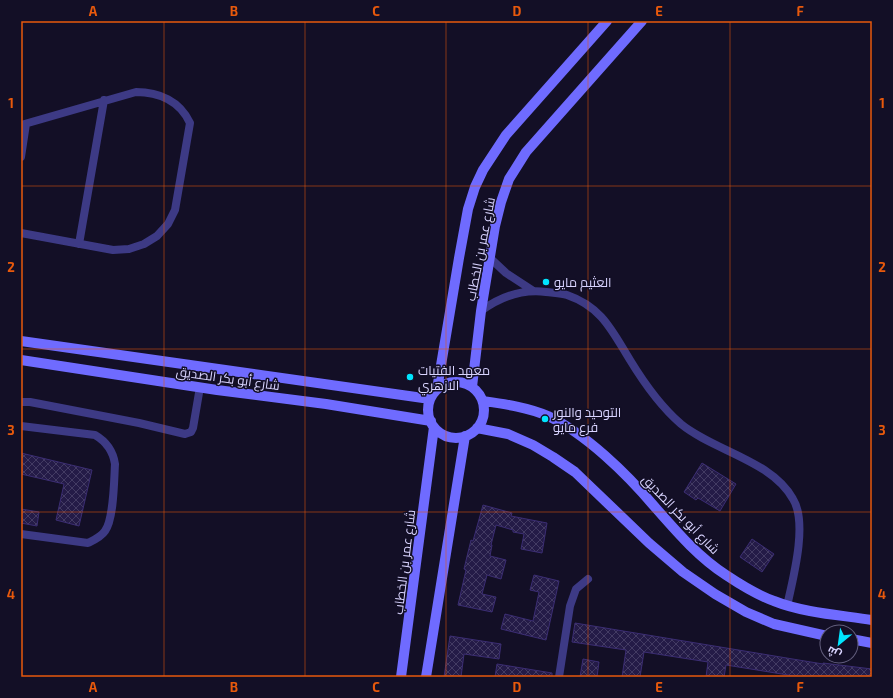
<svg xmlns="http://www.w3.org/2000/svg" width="893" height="698" viewBox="0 0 893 698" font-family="'Exo 2',Cairo,sans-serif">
<defs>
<pattern id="building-cross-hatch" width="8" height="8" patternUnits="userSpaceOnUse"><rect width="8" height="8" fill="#241b47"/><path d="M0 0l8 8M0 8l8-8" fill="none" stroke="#433b63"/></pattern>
</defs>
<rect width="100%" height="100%" fill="#130f26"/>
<!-- building -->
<path fill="url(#building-cross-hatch)" stroke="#3b2d73" d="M21,453L92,470L79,526L56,520L64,484L21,474Z
M702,463L736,484L720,511L698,498L696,500L684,492Z
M483,505L512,513L511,516L547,523L542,553L521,549L524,534L513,532V530L496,525L491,545H492L490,556L506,560L501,579L487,575L482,594L496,597L492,612L458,605L466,570L464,569L471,540L473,541Z
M21,509L39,512L37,526L21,523Z
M752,539L774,554L762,572L740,557Z
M534,575L559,581L546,640L501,629L505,614L533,621L539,592L530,590Z
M575,623L823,664V663L872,669V677H793L794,676L726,665L724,677H706L708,662L644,652L640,677H622L626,650L572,642Z
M450,636L501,644L499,659L464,654L461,677H444Z
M583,659L599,662L597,677H580Z
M497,664L552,673V677H495Z"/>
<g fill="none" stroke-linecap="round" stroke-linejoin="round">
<!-- street -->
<path stroke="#3d3a85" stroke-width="8" d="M21,125L136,92C159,92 180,101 190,123L175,210L168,224L157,236L144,244L129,249L113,250L21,233
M21,157L26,124
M79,244L104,100
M490,258L506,273L532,290
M481,311C500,297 522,289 546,292C553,293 561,293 567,295C602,307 612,331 630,360C644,383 660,406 681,424C714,451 771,460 793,499C808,523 793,579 787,606
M21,402H30L139,423L185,434L191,432L193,428L200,387
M21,426L95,435C107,442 113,451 115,464C114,480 114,519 105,531C101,537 94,540 88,543L21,534
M559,677L570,606L576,589L588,579"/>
<!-- secondary -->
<path stroke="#6f6bff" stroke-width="10" d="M21,341L430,399
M21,360L217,390L326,404L431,421
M428 410a28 28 0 1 1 56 0a28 28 0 1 1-56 0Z
M472,387L481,311L495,226L501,202L509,179L526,152L642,21
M437,389L459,258L468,209L475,187L483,170L506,135L607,21
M483,401C504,404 527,407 548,416C586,434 627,474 654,506C676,531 698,557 726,575C741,585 757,595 774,601C804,613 840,615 872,620
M477,428L508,434L533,445L553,457L575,472L649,543L683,572L715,594L746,612L774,624L827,636
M851,639L872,643
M401,677L434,427
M426,677L465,436"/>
</g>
<!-- grid -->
<path fill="none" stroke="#e8590c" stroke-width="1" stroke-opacity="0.55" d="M164,21V677M305,21V677M446,21V677M588,21V677M730,21V677M21,186H872M21,349H872M21,512H872"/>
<!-- markers -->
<g fill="#00e5ff" stroke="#130f26" stroke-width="1.5">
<circle cx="546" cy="282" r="4"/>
<circle cx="410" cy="377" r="4"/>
<circle cx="545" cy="419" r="4"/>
</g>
<g text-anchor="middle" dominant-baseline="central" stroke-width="3" stroke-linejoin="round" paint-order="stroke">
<!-- street labels -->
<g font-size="13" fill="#d9d4ff" stroke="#130f26">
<text transform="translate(480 249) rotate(-79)">شارع عمر بن الخطاب</text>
<text transform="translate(228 378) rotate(8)">شارع أبو بكر الصديق</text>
<text transform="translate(681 514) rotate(46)">شارع أبو بكر الصديق</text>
<text transform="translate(404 562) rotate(-83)">شارع عمر بن الخطاب</text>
</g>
<!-- poi labels -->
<g font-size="13" fill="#d9d4ff" stroke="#130f26" text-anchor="start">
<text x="554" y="282">العثيم مايو</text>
<text x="418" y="370">معهد الفتيات<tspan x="418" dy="15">الازهري</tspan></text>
<text x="553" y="412">التوحيد والنور<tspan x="553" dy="15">فرع مايو</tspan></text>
</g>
</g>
<!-- border -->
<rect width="893" height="698" fill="none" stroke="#130f26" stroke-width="44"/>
<!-- north arrow -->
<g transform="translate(839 644) rotate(209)"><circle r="19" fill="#130f26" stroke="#625e7d"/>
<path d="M0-3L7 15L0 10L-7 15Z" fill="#00e5ff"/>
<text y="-6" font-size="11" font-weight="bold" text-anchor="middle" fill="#d9d4ff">ش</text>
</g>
<rect x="22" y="22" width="849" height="654" fill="none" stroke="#e8590c" stroke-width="1.5"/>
<g font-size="13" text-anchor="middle" font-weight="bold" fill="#e8590c">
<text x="93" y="16">A</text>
<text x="234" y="16">B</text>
<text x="376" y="16">C</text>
<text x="517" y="16">D</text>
<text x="659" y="16">E</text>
<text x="800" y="16">F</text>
<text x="11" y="108">1</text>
<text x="882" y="108">1</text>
<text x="11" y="272">2</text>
<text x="882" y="272">2</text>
<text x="11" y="435">3</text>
<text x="882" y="435">3</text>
<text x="11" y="599">4</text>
<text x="882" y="599">4</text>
<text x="93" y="692">A</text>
<text x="234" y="692">B</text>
<text x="376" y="692">C</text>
<text x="517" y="692">D</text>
<text x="659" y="692">E</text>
<text x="800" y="692">F</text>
</g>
</svg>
